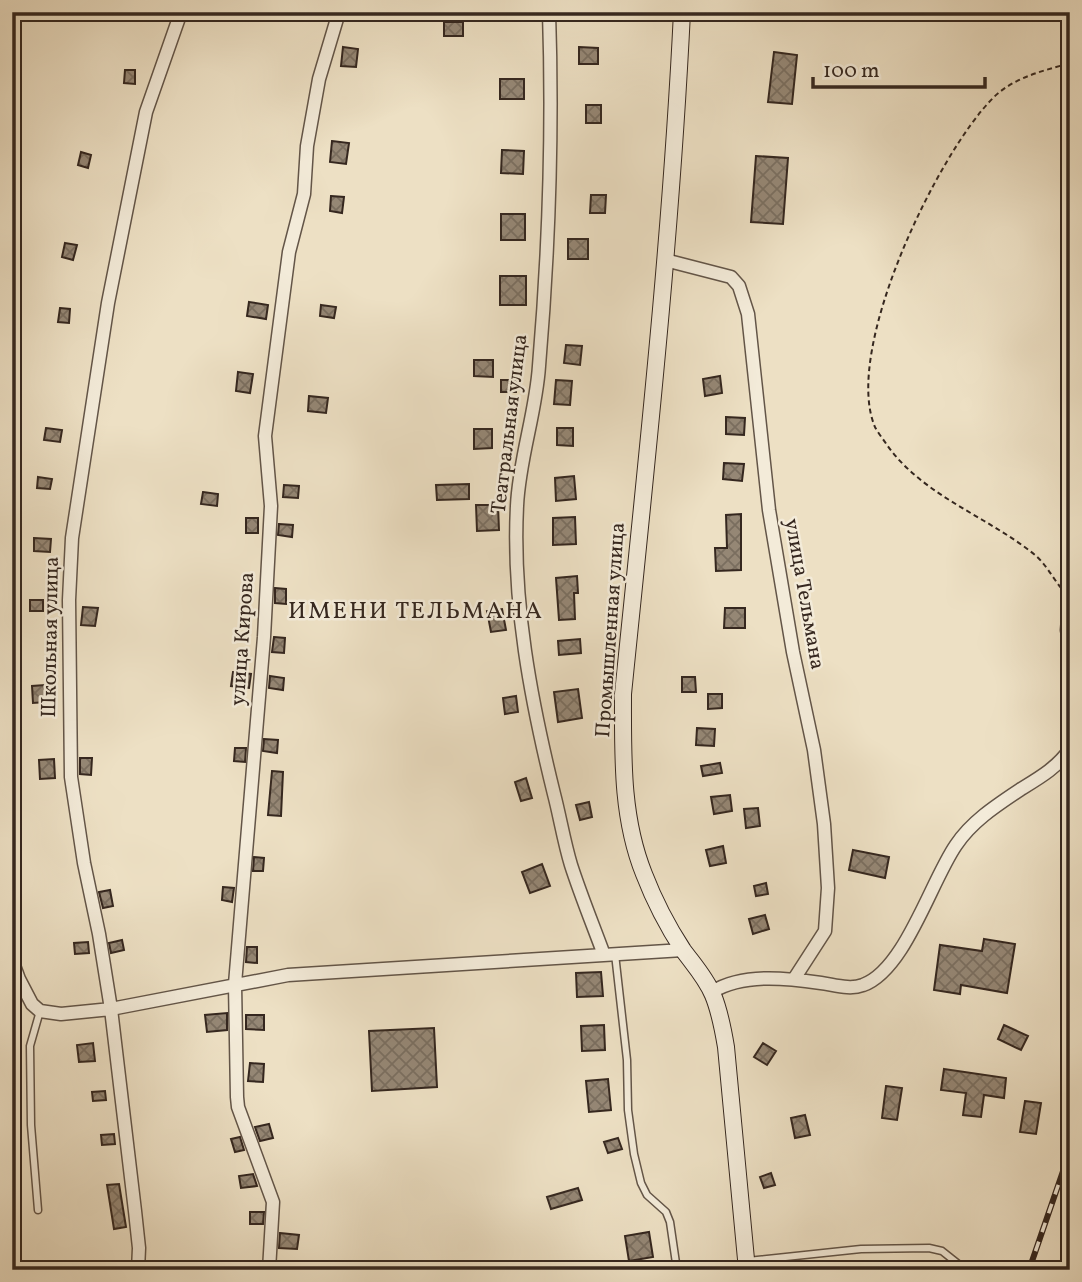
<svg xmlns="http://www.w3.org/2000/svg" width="1082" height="1282" viewBox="0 0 1082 1282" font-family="Vollkorn,serif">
<defs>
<pattern id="building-cross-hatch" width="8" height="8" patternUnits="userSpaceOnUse" patternTransform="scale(1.75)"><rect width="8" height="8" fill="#958775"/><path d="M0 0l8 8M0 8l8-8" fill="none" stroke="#7a6e5f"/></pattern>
</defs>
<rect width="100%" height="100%" fill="#ede0c4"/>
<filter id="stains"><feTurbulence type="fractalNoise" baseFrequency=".00286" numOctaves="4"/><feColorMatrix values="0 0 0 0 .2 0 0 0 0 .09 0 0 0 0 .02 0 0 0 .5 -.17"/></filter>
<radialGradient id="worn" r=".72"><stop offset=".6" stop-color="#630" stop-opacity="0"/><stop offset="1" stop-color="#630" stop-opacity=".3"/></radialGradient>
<!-- building -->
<path fill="url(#building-cross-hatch)" stroke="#35271f" stroke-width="2" d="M444,22H463V36H444Z
M343,47L358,49L356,67L341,66Z
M579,47L598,48V64H579Z
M774,52L797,55L792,104L768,102Z
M125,70H135V84L124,83Z
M500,79H524V99H500Z
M586,105H601V123H586Z
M332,141L349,143L346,164L330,162Z
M502,150L524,151L523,174L501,173Z
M81,152L91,155L88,168L78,165Z
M756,156L788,158L783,224L751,222Z
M591,195H606L605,213H590Z
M331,196L344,197L342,213L330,211Z
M501,214H525V240H501Z
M568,239H588V259H568Z
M65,243L77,245L73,260L62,257Z
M500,276H526V305H500Z
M249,302L268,305L266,319L247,316Z
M321,305L336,307L334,318L320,316Z
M60,308L70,309L69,323L58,322Z
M566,345L582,346L580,365L564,363Z
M474,360H493V377L474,376Z
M238,372L253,374L250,393L236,391Z
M720,376L722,393L705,396L703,379Z
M501,380H516V392H501Z
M556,380L572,381L570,405L554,404Z
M309,396L328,398L326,413L308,411Z
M726,417L745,418L744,435L726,434Z
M46,428L62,430L60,442L44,440Z
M557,428H573V446L557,445Z
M474,429H492V448L474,449Z
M724,463L744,464L742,481L723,479Z
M574,476L576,499L556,501L555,478Z
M38,477L52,479L50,489L37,488Z
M469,484V499L437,500L436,485Z
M284,485L299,486L298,498L283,497Z
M203,492L218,494L217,506L201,504Z
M476,505H498L499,530L477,531Z
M741,514V570L716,571L715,548H727L726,515Z
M575,517L576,544L553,545V518Z
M246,518H258V533H246Z
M279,524L293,525L292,537L278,535Z
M34,538L51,539L50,552L34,551Z
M577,576L578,593H574L575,619L559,620L556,578Z
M275,588L286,589V604L275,603Z
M30,600H43V611H30Z
M83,607L98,608L95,626L81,625Z
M725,608H745V628H724Z
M502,609L506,630L491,632L487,611Z
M274,637L285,638L284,653L272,652Z
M580,639L581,653L559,655L558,641Z
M233,672L251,674L249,688L231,686Z
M270,676L284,678L283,690L269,688Z
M682,677H695L696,692H682Z
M45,685L46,702L33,703L32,686Z
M578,689L582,718L558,722L554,692Z
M708,694H722V708L708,709Z
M516,696L518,712L505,714L503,698Z
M697,728L715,729L714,746L696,745Z
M264,739L278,740L277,753L263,751Z
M235,748H246L245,762L234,761Z
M80,758H92L91,775L80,774Z
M54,759L55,778L40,779L39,760Z
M720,763L722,773L703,776L701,766Z
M272,771L283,772L281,816L268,815Z
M526,778L532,798L521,801L515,782Z
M730,795L732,811L714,814L711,797Z
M589,802L592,817L580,820L576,805Z
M758,808L760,826L746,828L744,809Z
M723,846L726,863L710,866L706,850Z
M853,850L889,857L885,878L849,870Z
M254,857L264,858L263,871H253Z
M542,864L550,886L530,893L522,872Z
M766,883L768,894L756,896L754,886Z
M223,887L234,888L232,902L222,900Z
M110,890L113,906L103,908L99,892Z
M765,915L769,929L753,934L749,919Z
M984,939L1015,944L1007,993L961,985L960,994L934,990L940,945L982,951Z
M122,940L124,950L111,953L109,943Z
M88,942L89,953L75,954L74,943Z
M247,947H257V963L246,962Z
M601,972L603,996L577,997L576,973Z
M227,1013V1030L207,1032L205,1015Z
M246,1015H264V1030L246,1029Z
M604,1025L605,1050L582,1051L581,1026Z
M1004,1025L1028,1036L1021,1050L998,1039Z
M434,1028L437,1087L372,1091L369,1031Z
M93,1043L95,1061L79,1062L77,1045Z
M763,1043L776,1051L767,1065L754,1057Z
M250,1063L264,1064L263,1082L248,1081Z
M944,1069L1006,1078L1004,1098L984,1095L981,1117L963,1115L966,1093L941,1090Z
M608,1079L611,1110L589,1112L586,1081Z
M886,1086L902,1088L897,1120L882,1118Z
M105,1091L106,1100L93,1101L92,1092Z
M1025,1101L1041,1103L1036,1134L1020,1132Z
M805,1115L810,1135L795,1138L791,1118Z
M269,1124L273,1138L260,1141L255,1127Z
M114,1134L115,1144L102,1145L101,1135Z
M240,1137L244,1150L235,1152L231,1139Z
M618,1138L622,1149L608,1153L604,1142Z
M771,1173L775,1185L764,1188L760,1177Z
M253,1174L257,1186L241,1188L239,1176Z
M119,1184L126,1227L114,1229L107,1185Z
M578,1188L582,1200L551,1209L547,1197Z
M250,1212H264L263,1224H250Z
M649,1232L653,1257L629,1261L625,1236Z
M280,1233L299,1235L297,1249L279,1248Z"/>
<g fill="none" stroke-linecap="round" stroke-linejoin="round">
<defs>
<path id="lane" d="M615,954L627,1060L628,1110L634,1154L641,1183L647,1195L666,1212L670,1222L677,1270
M38,1210L31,1125L30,1046L40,1011
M748,1261L861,1249L929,1248L942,1251L966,1270"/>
<path id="street" d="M549,12C553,130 549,248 539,366C536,413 519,459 517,506C512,602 531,701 554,794C560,817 564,842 571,865C581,896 593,925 604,955
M665,260L731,277L739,286L748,314L769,510L793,652L814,750L824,824L828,888L825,931L794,979
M1070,598L1067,630L1070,645
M12,960L19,979L32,1004L40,1011L61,1014L111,1009L288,975L683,950
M712,992C743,973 786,978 821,983C835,985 850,990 863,985C905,970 931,881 956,845C972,821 997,805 1021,789C1039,778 1058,767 1070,749
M138,1270L139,1248L135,1211L111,1009L99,934L84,863L71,777L69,600L72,538L108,303L146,112L181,12
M269,1270L273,1202L238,1107L237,1097L235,984L264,637L271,506L265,436L289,252L304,194L307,146L319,79L339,12"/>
<path id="secondary" d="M682,12C671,240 646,467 623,694C623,755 621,817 644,874C654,900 668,927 683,950C694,965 706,978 713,995C720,1012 723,1029 726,1047L747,1270"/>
</defs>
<!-- lane casing -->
<use href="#lane" stroke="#635548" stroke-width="9"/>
<!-- street casing -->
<use href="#street" stroke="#635548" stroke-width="15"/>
<!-- secondary casing -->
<use href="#secondary" stroke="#35271f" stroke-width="18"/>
<!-- path -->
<path stroke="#35271f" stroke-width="2" stroke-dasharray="5 3.5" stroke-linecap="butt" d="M1061,588C1053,578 1045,563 1035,555C987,516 923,496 887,445C883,439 878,433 875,427C842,350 938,153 993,98C1014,77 1043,71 1070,63"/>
<!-- lane -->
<use href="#lane" stroke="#f3ebd9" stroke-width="6"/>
<!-- street -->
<use href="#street" stroke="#f3ebd9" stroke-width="12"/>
<!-- secondary -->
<use href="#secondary" stroke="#f3ebd9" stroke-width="16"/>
<defs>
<path id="rail" d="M1029,1270L1070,1151"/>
</defs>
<!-- rail casing -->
<use href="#rail" stroke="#35271f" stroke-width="6"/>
<!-- rail -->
<use href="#rail" stroke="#f3ebd9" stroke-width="3.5" stroke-dasharray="10" stroke-linecap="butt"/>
</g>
<g text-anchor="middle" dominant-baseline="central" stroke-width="5" stroke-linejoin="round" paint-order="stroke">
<!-- street labels -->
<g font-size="21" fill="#35271f" stroke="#f3ebd9">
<text transform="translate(510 424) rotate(-83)">Театральная улица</text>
<text transform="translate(804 594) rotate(80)">улица Тельмана</text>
<text transform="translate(611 630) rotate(-86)">Промышленная улица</text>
<text transform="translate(51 637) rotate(-89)">Школьная улица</text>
<text transform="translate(243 639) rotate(-86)">улица Кирова</text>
</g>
<!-- quarter labels -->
<g font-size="24" letter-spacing="2" fill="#35271f" stroke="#f3ebd9">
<text x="416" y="612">ИМЕНИ ТЕЛЬМАНА</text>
</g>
</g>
<!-- margin -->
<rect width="1082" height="1282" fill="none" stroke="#ede0c4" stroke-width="42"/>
<rect x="14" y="14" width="1054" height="1254" fill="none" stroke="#35271f" stroke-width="3.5"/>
<rect x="21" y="21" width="1040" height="1240" fill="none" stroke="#35271f" stroke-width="2"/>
<!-- scale -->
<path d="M813 77v10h172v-10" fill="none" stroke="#35271f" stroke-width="3.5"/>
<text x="823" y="77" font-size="21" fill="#35271f" stroke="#f3ebd9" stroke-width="5" paint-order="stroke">100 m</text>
<rect width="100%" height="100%" filter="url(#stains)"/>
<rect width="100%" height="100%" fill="url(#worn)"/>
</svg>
